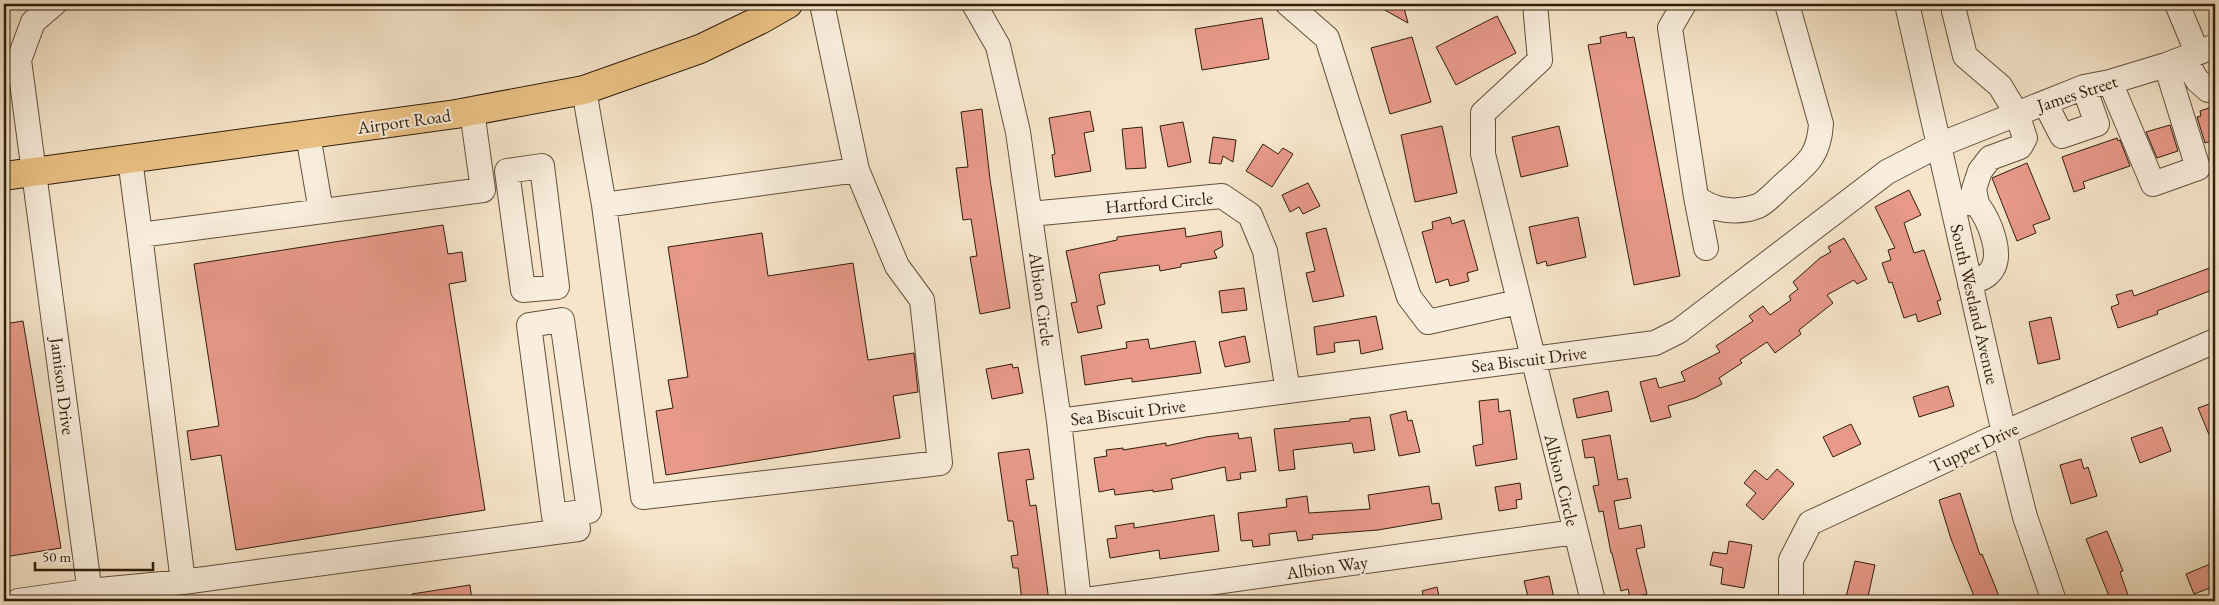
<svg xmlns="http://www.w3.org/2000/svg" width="2219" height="605" viewBox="0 0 2219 605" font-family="'EB Garamond',serif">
<rect width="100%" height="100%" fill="#f6e5ca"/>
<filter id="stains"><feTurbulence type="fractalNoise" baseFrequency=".004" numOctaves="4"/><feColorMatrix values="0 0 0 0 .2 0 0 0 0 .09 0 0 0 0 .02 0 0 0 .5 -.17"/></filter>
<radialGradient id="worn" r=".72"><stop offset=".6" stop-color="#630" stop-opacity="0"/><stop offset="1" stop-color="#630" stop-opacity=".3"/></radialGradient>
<!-- building -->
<path fill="#e8998a" stroke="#301e0b" d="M1374,4H1403L1408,23Z
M1497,16L1516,53L1456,85L1436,47Z
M1262,18L1269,59L1202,70L1195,29Z
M1626,32L1627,38L1634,37L1680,276L1634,285L1588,45L1601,43L1600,37Z
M1412,37L1431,102L1390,114L1371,48Z
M2215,106V140L2205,143L2197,117L2201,116L2200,111Z
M982,109L990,179L1010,308L980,314L970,257L977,256L971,219L963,220L956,168L968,167L961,112Z
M1090,111L1094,131L1084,133L1091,171L1055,177L1052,155L1055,154L1049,118Z
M1183,122L1191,162L1168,167L1160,126Z
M2170,125L2178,151L2157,158L2146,132Z
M1442,126L1457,193L1415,202L1401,135Z
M1559,126L1568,166L1521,177L1512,137Z
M1142,127L1146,168L1126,169L1122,129Z
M1213,137L1236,140L1233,162L1223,156L1221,164L1209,163Z
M2117,138L2118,141L2120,140L2130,166L2083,182L2085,188L2074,192L2062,157Z
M1263,144L1278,154L1283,148L1293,154L1272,187L1246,171Z
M2027,163L2050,219L2033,225L2036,233L2017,241L1992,178Z
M1308,183L1320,206L1303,214L1299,207L1290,212L1282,195Z
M1909,190L1921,215L1904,223L1914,253L1924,250L1941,300L1937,301L1941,314L1918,322L1916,314L1904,318L1892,282L1889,283L1882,263L1891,260L1888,250L1895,248L1875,207Z
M1450,217L1452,224L1464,220L1478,270L1467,273L1469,281L1450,286L1448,279L1436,283L1422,232L1433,229L1432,222Z
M1578,217L1586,257L1547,266L1546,261L1537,264L1529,227Z
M443,225L448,254L462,252L466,281L449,284L485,510L236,550L221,455L191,460L187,431L219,426L194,264Z
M1185,228L1186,237L1221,231L1223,246L1214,251L1217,258L1181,264V267L1160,271L1159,265L1101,273L1099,275L1105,304L1097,306L1102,328L1078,333L1071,303L1077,302L1066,251L1117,240V237Z
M1326,228L1344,296L1313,302L1306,273L1315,271L1306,233Z
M762,233L768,276L853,263L868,360L914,353L918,392L893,396L900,438L666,475L656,411L673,408L668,380L688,377L668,247Z
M1844,238L1867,279L1857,284L1854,280L1827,295L1833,303L1799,330L1801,334L1775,353L1767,342L1740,360L1742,363L1719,378L1722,384L1695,398L1668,406L1671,417L1651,422L1640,382L1656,378L1659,388L1685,381L1681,372L1720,352L1716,346L1753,321L1749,316L1763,306L1770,315L1791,300L1789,296L1798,289L1793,282L1820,258L1831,252L1828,247Z
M2215,266V289L2157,311L2158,314L2118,328L2111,307L2119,304L2116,295L2132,290L2134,296Z
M1244,288L1247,310L1222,313L1219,291Z
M1376,316L1383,349L1361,354L1359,340L1334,343L1335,352L1317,355L1314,327Z
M2051,317L2060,359L2038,364L2029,322Z
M23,321L61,548L4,557V324Z
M1245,336L1250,362L1225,367L1219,342Z
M1148,339L1150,349L1195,341L1201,373L1132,382V378L1085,385L1081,356L1127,348L1126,342Z
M1012,364L1013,368L1018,367L1023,393L992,399L986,369Z
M1948,386L1954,406L1919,417L1913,397Z
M1608,391L1612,411L1577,418L1573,399Z
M1498,399L1499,412L1510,410L1517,459L1476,466L1473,446L1483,444L1479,401Z
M2215,402V449L2198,408Z
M1406,411L1408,421L1412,420L1420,452L1399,456L1390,415Z
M1370,417L1375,450L1354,453L1352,443L1293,450L1295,469L1279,471L1274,429L1350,421V419Z
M1851,424L1861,444L1833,457L1823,437Z
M2162,427L2171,451L2140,463L2131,438Z
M1238,433L1239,439L1251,437L1256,471L1240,473L1241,479L1227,481L1225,467L1171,479L1173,489L1153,492V490L1115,495L1114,489L1099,492L1094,458L1107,456L1106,450L1123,448V450L1166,443V446L1206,437Z
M1610,435L1618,480L1627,478L1631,498L1614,501L1619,529L1641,525L1645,547L1636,549L1647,594L1630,598L1628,589L1621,591L1612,553H1611L1603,511L1599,512L1593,486L1599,485L1594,457L1585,458L1582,440Z
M1029,449L1034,479L1026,480L1030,506L1036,505L1049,601H1022L1018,568H1013L1011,556L1018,555L1013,521H1008L998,453Z
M2081,459L2084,469L2088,467L2097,496L2071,504L2060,465Z
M1777,469L1794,484L1763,520L1746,505L1756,493L1744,483L1755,470L1767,480Z
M1520,483L1522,499L1516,500L1517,508L1499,511L1495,487Z
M1429,486L1432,504L1439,503L1442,519L1378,530L1312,535L1313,539L1298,541L1296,531L1269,534L1270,545L1253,547L1252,540L1241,541L1238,513L1287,507L1286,499L1307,496L1309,513L1370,509L1368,495Z
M1960,493L1980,555L1982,554L2001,601H1976L1951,539L1939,500Z
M1214,515L1219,551L1160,559L1159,550L1110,558L1107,539L1117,538L1115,526L1134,523V528Z
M2107,531L2123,571L2120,572L2130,601H2111L2086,539Z
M1729,541L1752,545L1744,588L1721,584L1723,568L1710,565L1713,552L1727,554Z
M1855,561L1875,565L1867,601H1845Z
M2215,562V586L2194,594L2186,574Z
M1549,576L1554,598L1529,601L1524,581Z
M470,585L472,601H413L412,594Z
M1437,587L1440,601H1425L1422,591Z"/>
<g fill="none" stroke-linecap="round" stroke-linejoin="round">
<defs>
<path id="minor" d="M54,4L33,22L19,60L91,601
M974,4L998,46L1018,132L1059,421L1079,601
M1288,4L1327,38L1409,297L1428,322L1518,302
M1535,4L1540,60L1483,113V154L1593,601
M1684,4L1670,28L1696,197C1713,211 1737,214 1758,206C1767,202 1777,190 1784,184C1807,164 1819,156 1821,124L1787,4
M1907,4L2004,433L2025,517L2054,601
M1956,4L1954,11L1965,56L2000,86L2017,114L2025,138L2020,147L1990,158L1980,171L1974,189L1977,204
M2177,4L2197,52
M2184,58L2197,80L2208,90H2215
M2110,82L2153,184L2198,168L2166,65
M584,90L604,205L643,497L940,463L922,300L897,266L857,170L822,4
M2045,103L2062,136L2097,124L2084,87
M308,135L321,211
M130,159L140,235L483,190L472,111
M542,166L557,287L523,290L507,171Z
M1696,197L1706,248
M1961,202L1977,204C1989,220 2007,259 1987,275C1982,279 1975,281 1970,284
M604,205L857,170
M1030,214L1222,196L1250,215L1265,251L1288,391
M140,235L183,582L578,529L575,513
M562,320L589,511L554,516L529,325Z
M1059,421L1655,343L1679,331L1887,172L1939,145L2084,87L2110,82L2166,65L2215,46
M18,601L89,591L183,582
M1079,601L1575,532
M1791,601V560L1810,523L2004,433L2215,341"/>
<path id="highway" d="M4,176L456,114L584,90L700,49L760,20L788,4"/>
</defs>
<!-- minor casing -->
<use href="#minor" stroke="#62503b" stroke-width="26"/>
<!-- highway casing -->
<use href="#highway" stroke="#301e0b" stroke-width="30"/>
<!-- minor -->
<use href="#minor" stroke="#f9eedd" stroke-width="24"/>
<!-- highway -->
<use href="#highway" stroke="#ebc285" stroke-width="28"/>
</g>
<g text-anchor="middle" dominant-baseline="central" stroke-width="4" stroke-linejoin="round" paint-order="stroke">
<!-- street labels -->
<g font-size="18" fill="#301e0b" stroke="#f9eedd">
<text transform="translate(2077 93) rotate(-18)">James Street</text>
<text transform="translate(404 121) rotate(-8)">Airport Road</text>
<text transform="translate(1159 202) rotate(-5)">Hartford Circle</text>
<text transform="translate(1042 299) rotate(82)">Albion Circle</text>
<text transform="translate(1975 304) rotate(77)">South Westland Avenue</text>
<text transform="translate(1529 359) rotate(-7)">Sea Biscuit Drive</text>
<text transform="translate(63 386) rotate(83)">Jamison Drive</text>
<text transform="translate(1128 412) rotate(-7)">Sea Biscuit Drive</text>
<text transform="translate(1974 447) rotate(-25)">Tupper Drive</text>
<text transform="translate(1562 480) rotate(76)">Albion Circle</text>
<text transform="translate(1327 567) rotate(-8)">Albion Way</text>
</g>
</g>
<!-- margin -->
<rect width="2219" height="605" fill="none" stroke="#f6e5ca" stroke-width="20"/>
<rect x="5" y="5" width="2209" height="595" fill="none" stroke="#301e0b" stroke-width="2.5"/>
<rect x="10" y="10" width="2199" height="585" fill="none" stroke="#301e0b"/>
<!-- scale -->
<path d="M35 562v8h118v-8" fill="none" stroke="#301e0b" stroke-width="2.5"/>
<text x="42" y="562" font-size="15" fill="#301e0b" stroke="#f9eedd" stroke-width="4" paint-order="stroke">50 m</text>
<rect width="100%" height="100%" filter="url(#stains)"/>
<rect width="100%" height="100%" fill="url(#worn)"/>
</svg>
